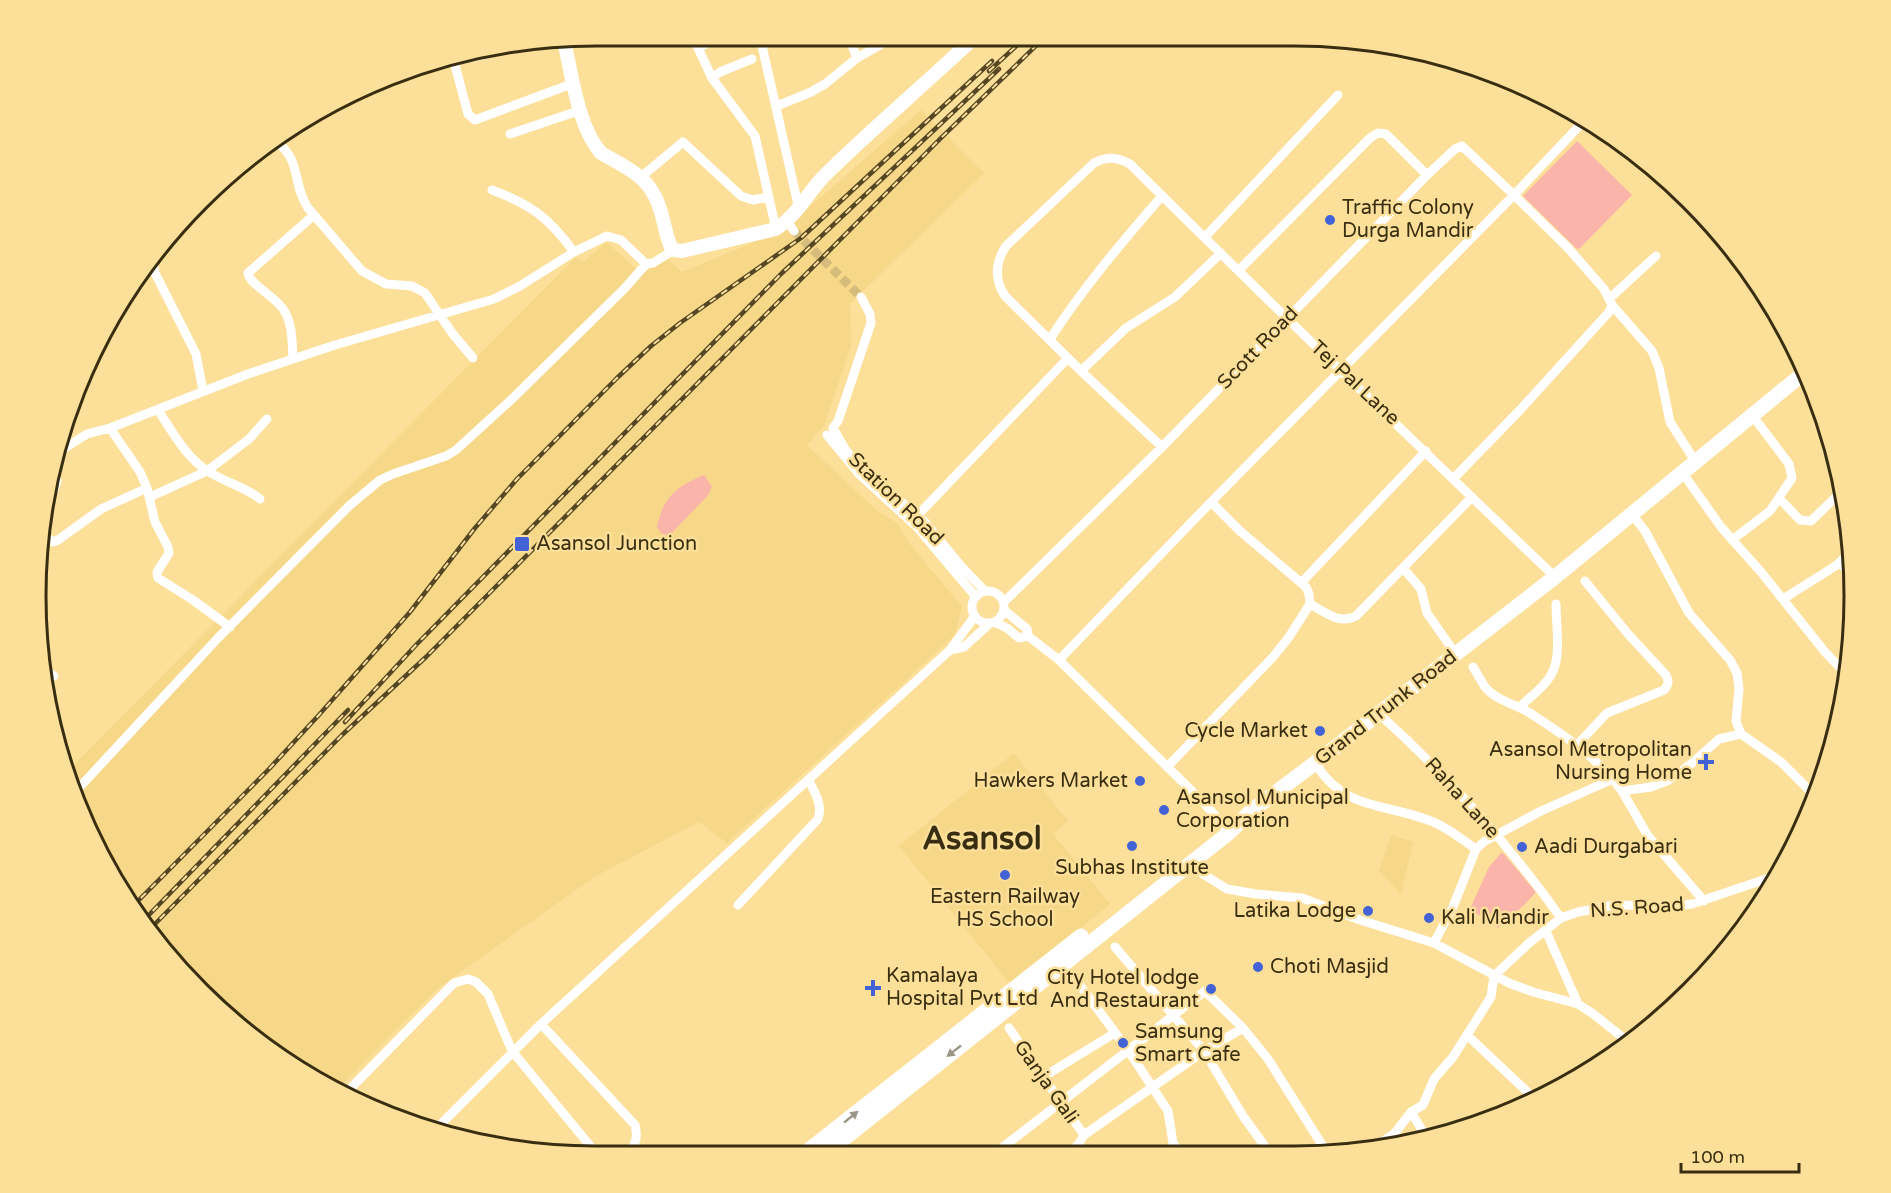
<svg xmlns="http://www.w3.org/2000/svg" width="1891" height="1193" viewBox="0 0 1891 1193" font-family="'Varela Round',sans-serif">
<rect width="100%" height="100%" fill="#fcdf98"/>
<!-- built -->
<path fill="#f7d788" d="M921,110L984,173L850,304L851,346L824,426L807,445L876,510L897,523L909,543L962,607L955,635L727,843L699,822L594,877L438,988L338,1089L255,1041L131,908L68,771L575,258L584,262L606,242L642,274L666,258L682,272L783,230Z
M1014,753L1068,821L1053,834L1110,904L1011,985L899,846Z
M1391,835L1413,842L1401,894L1379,871Z"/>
<!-- green -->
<path fill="#fbb4aa" d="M1577,141L1632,195L1578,250L1523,196Z
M704,475L712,487L708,495L672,533L666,536L661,533L657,527C663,497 677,486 704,475Z
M1502,852L1536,892L1523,906L1498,928L1470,909L1489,867Z"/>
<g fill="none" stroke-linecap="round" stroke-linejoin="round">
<!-- street-tunnel -->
<path stroke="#d5bc7d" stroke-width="9" stroke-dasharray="9 4.5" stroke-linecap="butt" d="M794,231L861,297"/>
<!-- street -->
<path stroke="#fff" stroke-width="9" d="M693,37L712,78L755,136L776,229
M760,37L799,209
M849,38L857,58
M699,47L722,37
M454,61L468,114L475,120L574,83
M411,70L492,53
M712,78L720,72L752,59
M777,106L811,92L825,84L857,58L892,38
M510,134L581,110
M274,140C303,160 291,182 308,208L362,271L386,284L412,286L425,293L452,333L473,358
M641,177L683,142L741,196L753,200L769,197
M492,190C532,205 549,218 574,252
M787,221L794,231
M1205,237L1338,95
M152,255L155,273L196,354L203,391
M1239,270L1370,138L1378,133L1386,134L1427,175
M861,297L870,314L871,323L838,421L833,428L845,449L858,465L925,522L961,566L985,591
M1610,298L1656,256
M1612,305L1652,351L1659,368L1670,422L1695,461
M1050,339C1083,288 1122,242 1162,196
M293,359C292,343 293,323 283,309C276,297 249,284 248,273L314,215
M1081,371L1126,328L1175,297L1221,253
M158,410C172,431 186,458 209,472C225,482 245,487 260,499
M110,428L140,472L147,488L155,522L168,547L169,553L157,572L158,578L193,600L230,627
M827,435L859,474L918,528L976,597
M1162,447L1081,371L1005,296C994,279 995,263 1006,246L1094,163C1107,156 1117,157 1130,164C1270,303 1412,440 1555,577
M60,451L87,434L110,428L248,374L335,345L494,299L520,286L574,252L607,236L621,240L646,264L653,263L674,250
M1682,472L1721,527L1761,572L1825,652L1847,675
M54,490L57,481L56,478
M150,497L207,471L249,439L267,419
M1779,498L1800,520L1811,521L1843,490
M1631,513L1645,531L1689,613L1730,660L1737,673L1739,689L1736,721L1741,734
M917,516L1068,358
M46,537L53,542L58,540L101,509L147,488
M1732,540L1770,511L1792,478L1789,464L1752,415
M1841,562L1852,580
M1403,568L1421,589L1427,613L1455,653
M1301,583L1426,451
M972 607a16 16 0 1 1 32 0a16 16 0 1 1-32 0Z
M1783,599L1837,565L1851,551
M1004,602L1162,447L1427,175L1455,149L1462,146L1514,195L1568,248L1604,289L1612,305L1609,312L1520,410L1454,478
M1310,604C1325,612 1339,625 1356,616L1472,497
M975,616L950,650L964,647L989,624
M994,622L1007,628L1019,638L1028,636L1027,629L1004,610
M1028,636L1059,660L1201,800L1230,832
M1059,660L1211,502L1514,195L1583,122
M1473,667C1477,673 1481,681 1485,687C1496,701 1519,705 1533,715C1562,734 1590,753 1613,779
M46,670L54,676
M1520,707C1531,696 1547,685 1553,671C1561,655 1556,623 1556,604
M1378,713C1446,774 1508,844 1561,918
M54,736L61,746L60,752
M1577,745L1607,713L1664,690C1669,684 1669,681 1666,675L1628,634L1585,581
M1315,763C1345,811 1384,803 1428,820C1446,826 1461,839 1476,849
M1167,767L1273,657L1289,637L1310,604L1309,594L1306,587L1240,531L1211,502
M77,790L218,638L349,506L380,480L393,474L446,456L456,450L513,398L625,288L646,264
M1622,791L1648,836L1704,901
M1192,861L1203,874L1227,889L1256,894L1302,898L1360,920L1434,943L1509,983L1533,992L1578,1004L1592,1013L1631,1044
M738,905L818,819C823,805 815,793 809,781
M1546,931L1578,1004
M1434,943L1453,907L1476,849L1485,841L1541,811L1613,779L1622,791L1651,787L1667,781L1691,764L1719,739L1741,734L1781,762L1815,796
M1115,947L1204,1051L1243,1116L1272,1156
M1076,980L1128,1050L1168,1111L1173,1143L1181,1155
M541,1024L635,1125C638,1137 636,1143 629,1153
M1009,1028L1084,1135
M1467,1035L1536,1100
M1043,1077L1115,1033
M346,1093L454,983L468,979L476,982L488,994L512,1051L596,1153
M436,1129L541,1024L950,650
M1428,1140L1411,1112L1423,1105L1434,1079L1453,1057L1491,997L1494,976L1529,943L1561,918L1578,912L1615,905L1675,906L1692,904L1778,875
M1372,1149L1395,1133L1411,1112
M994,1154L1205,991L1243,1028L1268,1059L1329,1156
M1065,1155L1078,1145L1084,1135L1204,1051L1243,1028"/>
<!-- secondary -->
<path stroke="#fff" stroke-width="14" d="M564,41C572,75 578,127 601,153C627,168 649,176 659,206C664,219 665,234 671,247L674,250L682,251L776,229C800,213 806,194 825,175C873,128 925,84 974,38"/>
<!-- primary -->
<path stroke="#fff" stroke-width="15" d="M805,1153L1081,936
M825,1154L1230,832L1251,811L1315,763L1555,577L1805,372"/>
<defs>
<path id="rail" d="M989,71L1024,39
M345,722L416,645L782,273L999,69
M131,908L269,769L318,716L410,612L475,528L517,479L617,378L651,346L680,323L801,238L992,61
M143,921L348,710
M150,929L342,735L426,657L941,138L1043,39"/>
</defs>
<!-- rail casing -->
<use href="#rail" stroke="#554724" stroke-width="4.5"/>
<!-- rail -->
<use href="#rail" stroke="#fcdf98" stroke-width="2" stroke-dasharray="7" stroke-linecap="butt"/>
</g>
<!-- one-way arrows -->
<defs><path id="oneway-solid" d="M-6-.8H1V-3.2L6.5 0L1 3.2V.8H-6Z" transform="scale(1.5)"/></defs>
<g fill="#9c9688">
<use href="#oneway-solid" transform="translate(954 1051) rotate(142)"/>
<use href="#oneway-solid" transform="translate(851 1117) rotate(-39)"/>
</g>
<!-- markers -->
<g fill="#4262d5" stroke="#fcdf98" stroke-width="2">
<circle cx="1330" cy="220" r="6"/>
<rect x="514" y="536" width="16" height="16" rx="3"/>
<circle cx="1320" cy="731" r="6"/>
<path d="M1703 753h6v6h6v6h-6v6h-6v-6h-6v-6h6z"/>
<circle cx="1140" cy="781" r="6"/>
<circle cx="1164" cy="810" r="6"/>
<circle cx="1132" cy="846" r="6"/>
<circle cx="1522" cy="847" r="6"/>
<circle cx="1005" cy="875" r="6"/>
<circle cx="1368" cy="911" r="6"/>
<circle cx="1429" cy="918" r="6"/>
<circle cx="1258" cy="967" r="6"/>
<path d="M870 979h6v6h6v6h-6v6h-6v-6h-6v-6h6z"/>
<circle cx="1211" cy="989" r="6"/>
<circle cx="1123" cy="1043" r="6"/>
</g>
<g text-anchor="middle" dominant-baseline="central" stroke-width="5" stroke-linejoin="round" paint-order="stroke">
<!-- poi labels -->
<g font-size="20" fill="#392e11" stroke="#fcdf98" text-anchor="start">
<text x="1342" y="208">Traffic Colony<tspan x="1342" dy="23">Durga Mandir</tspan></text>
<text x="536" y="544">Asansol Junction</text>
<text x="1308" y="731" text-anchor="end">Cycle Market</text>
<text x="1692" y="750" text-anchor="end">Asansol Metropolitan<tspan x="1692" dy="23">Nursing Home</tspan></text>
<text x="1128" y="781" text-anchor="end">Hawkers Market</text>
<text x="1176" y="798">Asansol Municipal<tspan x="1176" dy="23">Corporation</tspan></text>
<text x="1534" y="847">Aadi Durgabari</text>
<text x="1132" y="868" text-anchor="middle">Subhas Institute</text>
<text x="1005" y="897" text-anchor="middle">Eastern Railway<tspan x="1005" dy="23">HS School</tspan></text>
<text x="1356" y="911" text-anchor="end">Latika Lodge</text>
<text x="1441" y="918">Kali Mandir</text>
<text x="1270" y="967">Choti Masjid</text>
<text x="886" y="976">Kamalaya<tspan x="886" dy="23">Hospital Pvt Ltd</tspan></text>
<text x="1199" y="978" text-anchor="end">City Hotel lodge<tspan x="1199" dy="23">And Restaurant</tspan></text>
<text x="1135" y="1032">Samsung<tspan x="1135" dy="23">Smart Cafe</tspan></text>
</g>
<!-- street labels -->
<g font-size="20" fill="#392e11" stroke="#fcdf98">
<text transform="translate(1258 348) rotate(-46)">Scott Road</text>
<text transform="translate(1355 383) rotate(43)">Tej Pal Lane</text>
<text transform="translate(896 499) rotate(44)">Station Road</text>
<text transform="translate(1386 708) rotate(-38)">Grand Trunk Road</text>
<text transform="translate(1462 798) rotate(48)">Raha Lane</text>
<text transform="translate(1637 908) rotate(-4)">N.S. Road</text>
<text transform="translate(1046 1082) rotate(55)">Ganja Gali</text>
</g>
<!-- town labels -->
<g font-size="32" font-weight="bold" fill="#392e11" stroke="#fcdf98">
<text x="982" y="839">Asansol</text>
</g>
</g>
<!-- crop -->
<path d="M0 0H1891V1193H0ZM596 46H1294A550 550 0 0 1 1844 596V596A550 550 0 0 1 1294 1146H596A550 550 0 0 1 46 596V596A550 550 0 0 1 596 46Z" fill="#fcdf98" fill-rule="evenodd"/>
<path fill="none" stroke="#392e11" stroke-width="3" d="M596 46H1294A550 550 0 0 1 1844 596V596A550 550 0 0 1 1294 1146H596A550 550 0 0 1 46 596V596A550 550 0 0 1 596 46Z"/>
<!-- scale -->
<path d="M1681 1163v9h118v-9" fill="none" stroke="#392e11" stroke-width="3"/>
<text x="1690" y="1163" font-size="18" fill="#392e11" stroke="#fcdf98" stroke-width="4.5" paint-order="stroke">100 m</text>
</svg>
